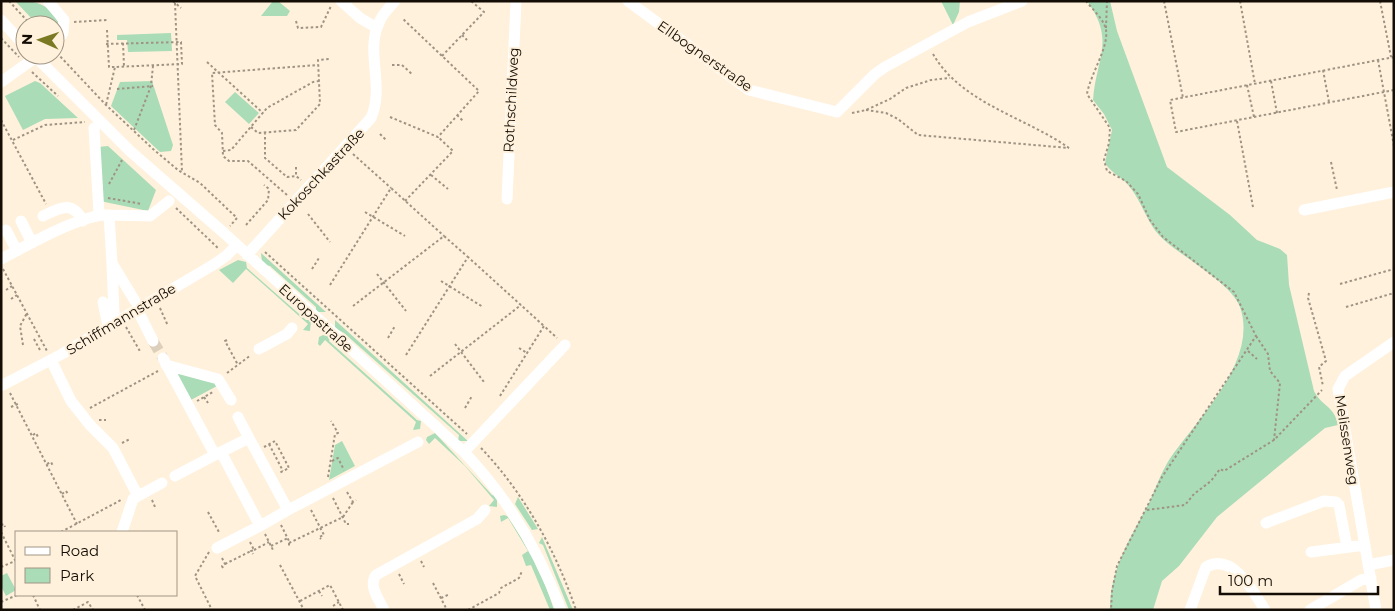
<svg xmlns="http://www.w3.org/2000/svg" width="1395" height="611" viewBox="0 0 1395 611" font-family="Montserrat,sans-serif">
<rect width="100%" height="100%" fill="#fff1db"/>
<!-- green -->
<path fill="#aadcb7" d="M15,1C34,1 48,2 58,22L55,33V25H38Z
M273,1H278L290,11L287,16H261Z
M941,1H960L959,12L953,25Z
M1087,1H1110L1117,31L1167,167L1230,215L1257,240L1280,249L1287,255L1289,285L1314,391C1322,407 1334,405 1338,425L1325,428L1217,517L1179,566L1162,581L1153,610H1110C1110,568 1131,537 1150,501C1156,487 1161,473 1169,460C1197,419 1259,361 1240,307C1231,283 1184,258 1164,240C1147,225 1143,203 1129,186C1122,177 1111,173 1105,163L1112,130L1104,114L1093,100C1096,58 1116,41 1087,1Z
M171,33L172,51L128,52L127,40H117V35Z
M35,81L40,83L78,118L45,119L23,130L5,96Z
M152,81L173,145L171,151L160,152L111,106L120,82Z
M235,92L259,113L249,124L225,102Z
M108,146L156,190L148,211L100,201L98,147Z
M261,253L326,312H316V307L270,266L265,265L262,262Z
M238,260L246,262L247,268L306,320H311L310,331L303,330L308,324L246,269L233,283L219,270Z
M335,320L468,441H458L459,435L344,333L335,328Z
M323,335L330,337L329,341L417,420L421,421L420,429L413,430L416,422L325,340L320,346L318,344L319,337Z
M172,369L215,382L217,386L189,401Z
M435,433L492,495L497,496V507L489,506L494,500L465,466L435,438L429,444L426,440L427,437Z
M342,441L355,466L329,480L335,445Z
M518,497L538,529L532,530L515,504Z
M504,515L507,516C527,544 544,576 554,610H550L531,565L526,566L522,555L528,551L508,518L501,522L500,516Z
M542,537L573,610H569L543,545L539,543Z
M7,573L16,590L6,596L1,586V576Z"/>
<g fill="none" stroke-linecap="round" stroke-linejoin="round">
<!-- minor-tunnel -->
<path stroke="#dccfbb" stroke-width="11" stroke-dasharray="11 5.5" stroke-linecap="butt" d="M153,341L163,358"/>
<!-- path -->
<path stroke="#9f9484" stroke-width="2" stroke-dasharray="2.5 2.5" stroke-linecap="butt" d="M9,1L31,25
M173,1L181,8
M1086,1C1092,9 1104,19 1106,30C1109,47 1090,75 1087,94L1110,128L1109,143L1104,160L1107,171L1126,181L1138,194L1150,220L1163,237L1234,292L1256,336L1162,477L1117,566L1112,591L1111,610
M1164,1L1183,98
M1240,1L1255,84
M1380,1L1391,57
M175,3L182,172
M296,21L298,28L321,27L331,6
M74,22L107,20
M1106,28L1107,1
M107,30L109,67H115
M462,35L467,40
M1,38L19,57
M123,43L124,66
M106,44L181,42L182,64L115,67L106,105
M57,53L106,105L153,149L178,170L200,183L237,218L230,226
M933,54C961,103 1025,117 1069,148
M442,56L484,12L471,1
M1394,57L1170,100L1176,132L1394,90
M1378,60L1394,146
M207,62L263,113
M392,65H402L413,75
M1323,70L1329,102
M32,72L58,96
M1271,81L1277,113
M1247,85L1254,117
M117,89L153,86
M866,110L886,113L898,119L918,135L1069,148
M852,113L866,110L890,99L906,88L931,80L950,78
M457,115L463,121
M390,117L438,137L479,91L402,18
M1,120L46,204
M1237,121L1253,207
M251,127L258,133L296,130L320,104L318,60L330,59
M134,130L151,86L153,66
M265,132V158L287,177L296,176
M380,134L386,140
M13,140L45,125L85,122
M223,151L231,150L267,108L313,82L319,81
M353,154L391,188
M1331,162L1337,190
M296,167V176L301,180
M431,175L448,189
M109,184L122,160
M287,195L248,161H229L223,156L222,133L215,125L212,73L318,65
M108,198L142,204
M405,201L453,151L438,137
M176,208L219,249
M365,212L405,236
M308,214L330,242
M246,225L268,200L269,189L264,185
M265,252L467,434
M3,269L47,351
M312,269L319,258
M377,274L406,311
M441,281L483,307
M1340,284L1394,269
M330,285L391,188L444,236
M6,290L12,286
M1309,293L1308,298L1326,361L1319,367L1323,386
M11,299L17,295
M353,306L444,236L468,257
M1346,307L1394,293
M160,308L168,326
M126,327L141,353
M1256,336L1268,354L1270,371L1280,383L1274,440
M388,338L395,326
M34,339L41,352
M227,340L225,341L238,365
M455,344L484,382
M23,345L20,326L27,313
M519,348L527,353
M1248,351L1257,359
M406,355L468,257L544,326
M227,373L251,355
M430,376L521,305
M10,393L77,524
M500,396L544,326L557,338
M204,397L208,403
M197,401L213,392
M11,407L20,403
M90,408L158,371
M465,408L472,396
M99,420H106
M33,435L36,433L38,437
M122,443L130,439
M269,444L283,471
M264,447L275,441L289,468L279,473
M481,448C524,493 556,551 576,610
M332,461L338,458L344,470
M47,464L51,462L53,466
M328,477L335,434L338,433L331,421
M347,492L353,502L356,500
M62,494L66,491L68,494
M333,498L346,524H349
M152,500L155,507
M311,510L324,535L319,537L321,539
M1147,510L1185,505L1194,494L1211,481L1220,469L1224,471L1274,440L1322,390
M208,512L220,534
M1,525L4,524L5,527
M281,525L289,541V546
M1,532L16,562
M61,532L121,500
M265,534L273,550
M250,542L254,550L251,551L253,554
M289,543L343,517L353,502
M271,546L288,538
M254,550L269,542
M209,552L195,576L212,610
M222,558L225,564L222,566L224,570
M421,561L424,567
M225,564L251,551
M280,565L304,610
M1,567L15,561
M399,574L404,584
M433,583L447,610
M319,591L322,596
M33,595L40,610
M137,595L145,610
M441,598L450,594
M300,601L330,585L343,610
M1,602L17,595
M333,606L339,602
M73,610L88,602L93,610
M468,610L499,593L501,588L519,578L522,571"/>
<!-- minor -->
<path stroke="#fff" stroke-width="11" d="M48,1L64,20L63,33L55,43
M341,1L360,18L377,28
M628,1L749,90L837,112L875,74L885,67L968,22L1022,1
M1,20L25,46
M34,55L130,151L224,233L464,452C508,498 539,551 561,610
M1,82L39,55
M94,128L99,214
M507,199L516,1
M1304,210L1394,192
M43,216C60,208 72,200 83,221
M21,221L32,243
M6,230L17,251
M247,255L371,118C385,86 365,51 379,23C382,14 389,8 395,1
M1,259C26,246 83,213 109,215
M112,265L114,313
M135,301L112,263L109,215L150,216L169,201
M103,302L108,326
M137,309L153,341
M259,349L287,334L292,328
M163,358L215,455L249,438L288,510L260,526L221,452
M51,360L71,401L90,425L113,448L138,496L162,483
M166,365L218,379L231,400
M1,386L62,354L213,265L226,256L237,245
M238,417L249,438
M464,452L565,345
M175,476L215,455
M288,510L418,442
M1266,523L1324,501L1336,502L1339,505L1347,547
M122,532L133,499L138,496
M217,548L260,526
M1311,552L1365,545
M1368,565L1394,560
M384,610C379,599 368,586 376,575L477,519L485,510
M1190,610L1206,567C1233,552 1253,591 1265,610
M1310,610L1361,580L1371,578
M1376,610L1338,389L1345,376L1394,342"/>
</g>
<g text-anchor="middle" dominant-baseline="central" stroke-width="4" stroke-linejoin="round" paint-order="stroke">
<!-- street labels -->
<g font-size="14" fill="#130d05" stroke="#fff1db">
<text transform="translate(705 56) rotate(35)">Ellbognerstraße</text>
<text transform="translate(511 100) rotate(-87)">Rothschildweg</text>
<text transform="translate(321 174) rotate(-47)">Kokoschkastraße</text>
<text transform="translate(316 318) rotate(42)">Europastraße</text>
<text transform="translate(121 319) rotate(-31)">Schiffmannstraße</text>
<text transform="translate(1347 440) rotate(81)">Melissenweg</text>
</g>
</g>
<!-- border -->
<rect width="1395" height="611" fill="none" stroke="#130d05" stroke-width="5"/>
<!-- legend -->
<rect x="15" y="531" width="162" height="65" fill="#fff1db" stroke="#a19685"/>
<rect x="25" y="547" width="25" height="8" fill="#ffffff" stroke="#a19685"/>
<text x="60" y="556" font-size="15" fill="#130d05">Road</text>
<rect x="25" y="568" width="25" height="15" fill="#aadcb7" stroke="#a19685"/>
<text x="60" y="581" font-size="15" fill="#130d05">Park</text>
<!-- north arrow -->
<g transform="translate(40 40) rotate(272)"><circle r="24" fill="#fff1db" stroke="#a19685"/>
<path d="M0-4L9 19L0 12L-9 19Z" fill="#7b7a22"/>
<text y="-8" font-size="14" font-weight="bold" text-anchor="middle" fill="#130d05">N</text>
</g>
<!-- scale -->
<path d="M1220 586v8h158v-8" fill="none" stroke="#130d05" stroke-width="2.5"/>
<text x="1228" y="586" font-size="15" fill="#130d05" stroke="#fff1db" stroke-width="4" paint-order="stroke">100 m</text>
</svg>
